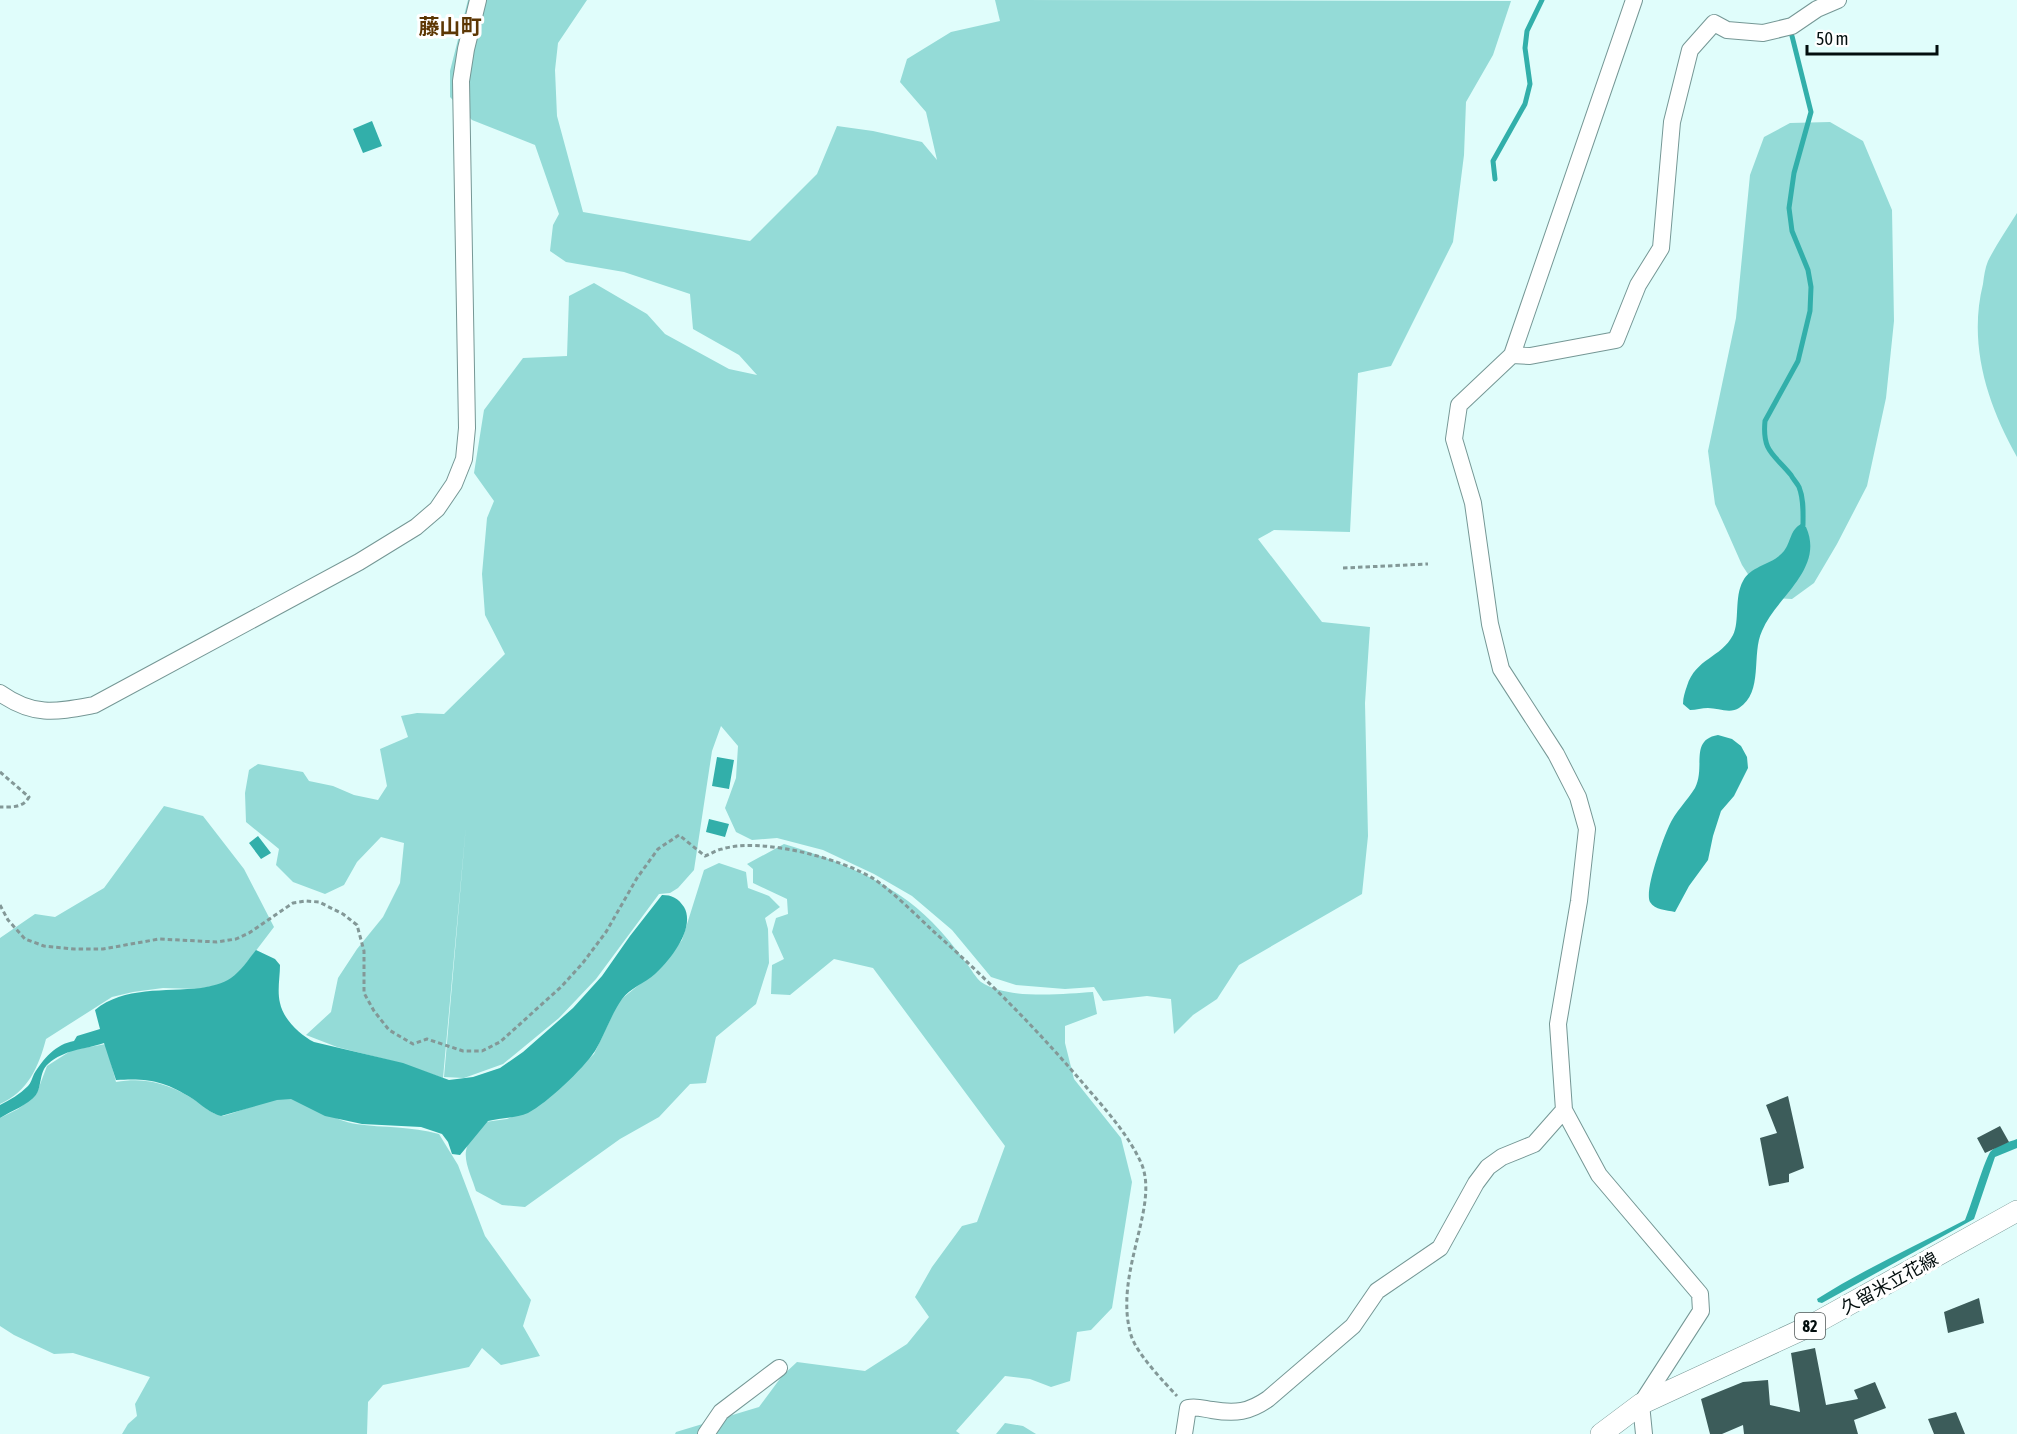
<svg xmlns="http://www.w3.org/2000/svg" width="2017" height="1434" viewBox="0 0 2017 1434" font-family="'Asap Condensed','Noto Sans JP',sans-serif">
<rect width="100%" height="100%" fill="#e0fdfb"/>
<!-- green -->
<path fill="#94dbd7" d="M468,0H587L558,43L555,70L557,116L583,212L750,241L817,174L837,126L873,131L922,142L937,160L926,112L900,82L907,59L951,32L1000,21L995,0L1511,1L1493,55L1466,102L1464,155L1453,242L1391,366L1358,373L1350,532L1274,530L1258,539L1322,622L1370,627L1365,703L1368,836L1362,894L1239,965L1217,999L1193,1015L1174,1034L1171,999L1147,996L1103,1001L1094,987L1065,989L1016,985L991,977L952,930L912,896L874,874L823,850L777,838L752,840L736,832L725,808L736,778L738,746L721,726L712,751L694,870L678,888L670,893L659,894L596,979L559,1018L503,1064L464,1078L444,1077L466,825L443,1078L400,1063L337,1047L306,1035L331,1012L338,978L357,949L383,917L400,883L404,843L381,837L357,862L344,885L325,894L293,882L276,865L279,849L246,822L245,793L249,770L258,764L303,772L309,781L333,786L354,795L378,800L387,786L380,749L408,737L401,716L417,713L444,714L505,654L485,615L482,574L487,518L494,501L474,473L484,410L523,358L567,356L569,296L594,283L647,314L665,334L729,369L757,375L739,355L693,329L690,294L624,272L566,262L550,251L553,225L559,214L535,145L472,120L450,97V71Z
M1830,122L1863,141L1892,210L1894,321L1886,398L1867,486L1837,544L1814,583L1792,599L1776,598L1759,591L1742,565L1715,504L1708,451L1736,318L1750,175L1764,137L1790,123Z
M2017,213V457C1987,404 1968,344 1983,284C1984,276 1985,268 1988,261C1996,245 2007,229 2017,213Z
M164,806L203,816L244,869L274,927L232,982L198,989L163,988L133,992L112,997L46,1039C39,1066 28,1092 0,1104V938L35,914L55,917L104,888Z
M784,844C837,860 893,882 932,922C945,935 956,949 967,964C971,969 976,978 981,982C1007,1000 1063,994 1093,992L1097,1014L1065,1026V1043L1074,1079L1121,1138L1132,1182L1112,1308L1091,1330L1077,1332L1070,1381L1051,1387L1030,1379L1005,1376L956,1431L960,1434H675L676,1432L759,1407L782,1376L797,1362L865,1371L907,1344L929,1317L915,1297L932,1267L962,1226L977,1222L1005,1146L873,968L834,959L790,995L771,994L772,965L784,959L772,932L776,918L788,914L787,899L753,883V869L747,864Z
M719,863L746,872L748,888L769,896L780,907L765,918L768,929L769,963L756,1004L716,1037L706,1083L690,1084L659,1117L620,1139L525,1207L502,1205L476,1191C473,1180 464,1163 466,1151C467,1141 479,1130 485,1122L507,1119L527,1111L553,1093L594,1054L619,1001L661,967L682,940L704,870Z
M106,1044L116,1082C148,1076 172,1085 198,1102C207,1109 212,1114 223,1116C241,1111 278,1095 295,1099C316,1105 334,1121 356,1124C384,1128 411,1126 439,1134L458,1165L485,1236L531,1300L523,1326L540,1356L501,1365L482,1348L469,1367L383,1385L368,1402L367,1434H122L128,1424L137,1416L135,1404L150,1377L73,1353L54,1354L14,1335L0,1326V1118L18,1109L36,1095L47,1066L72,1050Z
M1005,1423L1023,1426L1036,1434H996Z"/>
<!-- water -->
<path fill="#32afaa" d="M372,121L382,146L363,153L353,129Z
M1801,524L1806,527C1825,569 1776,597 1762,631C1751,654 1764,692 1739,708C1730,714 1718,708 1708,708C1702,708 1696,710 1690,710L1683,704C1683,697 1685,692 1687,686C1696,658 1721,658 1733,635C1740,622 1734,597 1743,581C1751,565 1773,565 1784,551C1791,542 1790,530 1801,524Z
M1718,735L1732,739L1741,746L1747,757L1748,768L1734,796L1721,811L1713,836L1708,860L1689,886L1675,912C1666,910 1655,910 1650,902C1644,891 1663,839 1669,826C1675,812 1687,801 1695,788C1706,767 1689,740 1718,735Z
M717,757L734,760L729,789L712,786Z
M709,819L729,824L725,837L706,832Z
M258,836L271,853L261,859L249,843Z
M662,895C672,895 678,898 684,907C696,928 670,960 655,974C645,983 630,988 622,999C611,1015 605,1034 595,1051C583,1069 547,1103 528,1113C516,1118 500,1118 488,1121L460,1155L452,1154L448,1142L442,1134L421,1127L362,1124L325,1116L291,1099L277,1100L221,1116C210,1113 203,1106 193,1099C165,1081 149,1078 116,1080L104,1043C83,1050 65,1049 48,1064C39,1072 42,1086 36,1095C28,1105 11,1111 0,1118V1105C10,1100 20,1094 28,1086C31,1083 32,1078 34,1074C43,1059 56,1044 74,1041L77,1036L100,1029L95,1010C124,986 165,992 201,988C211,986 223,984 231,978C241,971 248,960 256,950L275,959L280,965C280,977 277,991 280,1003C283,1019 300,1035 314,1042L403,1063L449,1080L473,1077L500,1068L523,1052L573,1008L602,976L630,936Z
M2017,1139V1148L1995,1157L1974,1219L1822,1303L1818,1302L1817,1299C1864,1269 1916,1246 1965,1220C1970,1209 1986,1155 1991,1151C1997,1145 2009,1142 2017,1139Z"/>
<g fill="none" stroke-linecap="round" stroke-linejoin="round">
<!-- stream -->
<path stroke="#32afaa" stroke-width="5" d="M1792,36L1811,112L1794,173L1789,208L1792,231L1808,270L1811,287L1810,311L1798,361L1765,421C1762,452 1774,454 1791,475C1793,479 1797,483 1799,487C1804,499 1803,513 1803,525
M1495,179L1493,161L1525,104L1530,84L1525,48L1527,31L1542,0"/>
</g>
<!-- building -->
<path fill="#3c5c5a" d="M1788,1096L1804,1168L1789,1174V1182L1769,1186L1760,1138L1777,1133L1766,1105Z
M2000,1126L2009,1142L1985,1153L1977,1138Z
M1979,1298L1984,1323L1948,1333L1944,1312Z
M1815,1348L1826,1405L1858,1399L1854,1390L1875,1382L1886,1408L1854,1420L1858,1434H1744L1743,1425L1722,1434H1710L1701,1399L1743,1382L1768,1380L1770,1405L1800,1412L1791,1353Z
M1956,1412L1965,1434H1934L1928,1419Z"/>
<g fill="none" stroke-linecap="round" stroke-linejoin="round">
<defs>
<path id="minor" d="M1634,0L1512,355L1459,405L1454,439L1473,503L1490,624L1501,669L1556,754L1578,797L1587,829L1579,901L1558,1024L1564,1110L1599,1175L1700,1294L1701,1311L1641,1404L1644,1434
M1512,355L1530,356L1616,340L1638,285L1661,248L1672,122L1690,50L1714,23L1727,30L1763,33L1792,26L1817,9L1838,0
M0,693C34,717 56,712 94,705L359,562L416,527L437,509L454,484L464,459L467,428L461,81L466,49L478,0
M706,1434L721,1412L779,1368
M1184,1434L1188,1408C1197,1406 1204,1409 1212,1410C1236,1414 1249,1412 1268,1399L1353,1326L1377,1291L1440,1248L1476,1183L1488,1167L1502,1157L1534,1144L1564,1110"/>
<path id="major" d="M1601,1434L1641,1404L1812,1325L2017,1211"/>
</defs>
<!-- minor casing -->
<use href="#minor" stroke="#759795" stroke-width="18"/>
<!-- major casing -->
<use href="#major" stroke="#759795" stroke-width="22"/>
<!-- path -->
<path stroke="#839897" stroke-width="3" stroke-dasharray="4.5 3" stroke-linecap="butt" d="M1343,568L1428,564
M0,772L29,797C23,808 12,807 0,807
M0,905L8,920L25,939L44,946L74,949H103L159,939L217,942L236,939L249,933L293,903L306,901L319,902L343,914L357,925L364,951V993L374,1011L389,1030L413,1044L427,1039L463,1051H482L500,1042L561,987L582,964L606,932L637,878L658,849L679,835L705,856C711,854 716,850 722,849C761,837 840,858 874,879C892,891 916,915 932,930C987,979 1039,1031 1087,1088C1107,1111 1130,1137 1142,1165C1149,1183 1145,1205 1141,1223C1133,1259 1120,1298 1131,1335C1136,1353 1164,1382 1177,1396"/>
<!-- minor -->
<use href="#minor" stroke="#fff" stroke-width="16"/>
<!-- major -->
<use href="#major" stroke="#fff" stroke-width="21"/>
</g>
<g text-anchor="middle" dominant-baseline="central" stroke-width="6" stroke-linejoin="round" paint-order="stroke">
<!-- shield labels -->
<rect fill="#fff" stroke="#4f5656" stroke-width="1.5" x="1795" y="1313" width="30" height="26" rx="4.5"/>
<g font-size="16" font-weight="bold" fill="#030e0e">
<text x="1810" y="1326">82</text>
</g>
<!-- street labels -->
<g font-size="18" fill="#030e0e" stroke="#fff">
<text transform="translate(1889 1283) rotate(-29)">久留米立花線</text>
</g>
<!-- quarter labels -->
<g font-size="21" font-weight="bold" fill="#5d3704" stroke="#fff">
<text x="450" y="26">藤山町</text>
</g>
</g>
<!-- scale -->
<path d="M1807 45v9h130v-9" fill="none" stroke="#030e0e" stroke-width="3"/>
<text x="1816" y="45" font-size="18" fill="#030e0e" stroke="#ffffff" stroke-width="4.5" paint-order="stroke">50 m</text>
</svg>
